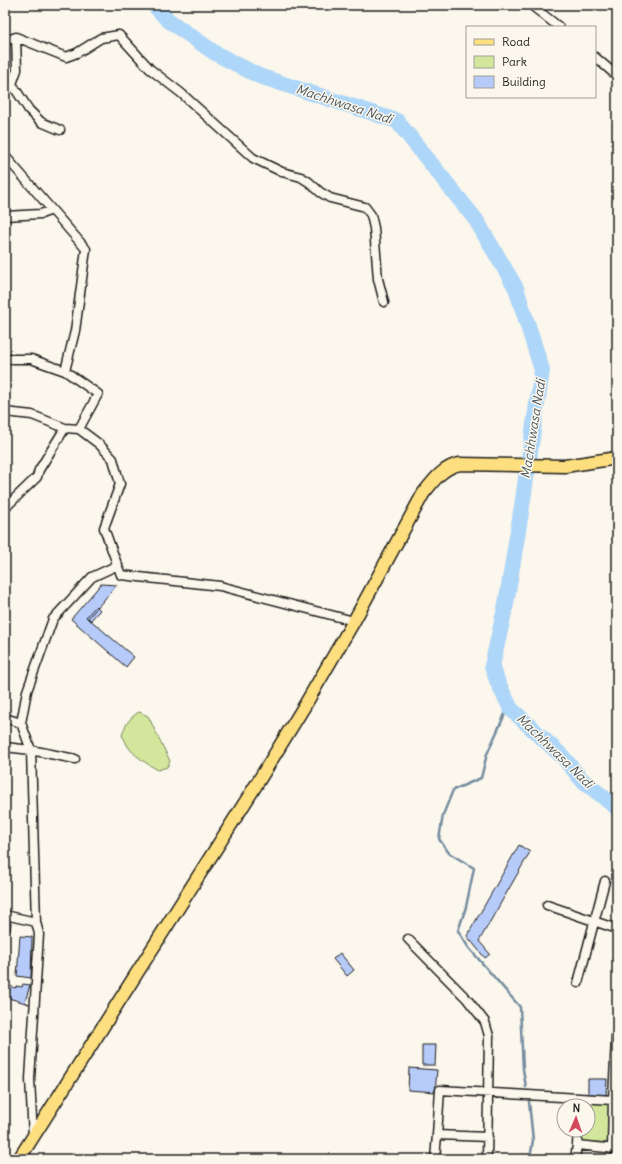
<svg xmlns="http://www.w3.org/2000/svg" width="622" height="1164" viewBox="0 0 622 1164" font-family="Delius,sans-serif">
<rect width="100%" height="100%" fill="#fbf7ec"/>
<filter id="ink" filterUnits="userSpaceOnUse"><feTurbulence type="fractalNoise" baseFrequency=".025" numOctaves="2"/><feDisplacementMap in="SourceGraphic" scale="8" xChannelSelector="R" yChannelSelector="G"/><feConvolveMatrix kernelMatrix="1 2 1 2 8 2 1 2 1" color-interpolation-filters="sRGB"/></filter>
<g filter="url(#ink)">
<!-- green -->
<path fill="#d2e79c" stroke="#77825c" d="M139,712L148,716L170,761L167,767L158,770C147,764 133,755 127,745C125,741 125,739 122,736C124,726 130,717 139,712Z
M584,1100L611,1102L608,1144L581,1143L582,1130H588V1106H583Z"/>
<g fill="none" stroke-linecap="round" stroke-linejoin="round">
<!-- stream -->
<path stroke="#748ca0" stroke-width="2.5" d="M509,705L487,754L481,778L453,790L443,815L439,839L449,853L474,868L466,907L458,931L469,948L520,1007L523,1069L526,1087
M529,1102L533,1140L530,1159"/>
<!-- river -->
<path stroke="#aed6f8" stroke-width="16" d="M154,5L168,20L215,53L259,76L397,121L476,220L516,288L542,370L522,506L506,604L492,666L498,683L511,709L563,757L581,779L617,808"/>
</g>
<!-- building -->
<path fill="#b7cbfa" stroke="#1c1c1c" d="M101,584L117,585L88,618L134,657L126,667L71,619Z
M96,606L100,610L90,621L86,617Z
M519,845L530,852L479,941L490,954L485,958L467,936Z
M5,922L11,923L10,931H5Z
M20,936L32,937L31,978L17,976Z
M340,953L354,970L347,976L333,959Z
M23,984L30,985L25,1002L29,1004L5,997V985L16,988V986L22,987Z
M422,1045H436L435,1065H422Z
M409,1068L437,1070L435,1092L408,1090Z
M588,1079H607L606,1095L588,1094Z
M81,1154L90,1159H79Z"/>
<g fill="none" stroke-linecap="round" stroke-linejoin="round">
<defs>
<path id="minor" d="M531,5L559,27
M16,37L17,70L12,84L29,110L41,122L60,130
M5,41L16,37L66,57L77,53L101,38L119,35L150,69L181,93L253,158L282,172L301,177L309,182L320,192L330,198L365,207L371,215L374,228L378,279L384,302
M595,57L617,76
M5,156L86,249L75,331L65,371L98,394L79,429L99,444L113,459L120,484L104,528L121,575L220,586L354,621
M5,216L41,214L52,210
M5,359H31L65,371
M5,412L32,415L65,428L79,429
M5,505H8L37,477L39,470L65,428
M5,718L21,723
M5,747L31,750L75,759
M547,905L617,929
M5,915L36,922L31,750L21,723L27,691L53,619L92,577L118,565
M408,939L467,999L485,1022L489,1036L487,1159
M578,983L605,881
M613,1100L617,1017
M579,1106V1098L613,1100L612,1149
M578,1130L577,1145L616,1149
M437,1135L440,1090L579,1098
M33,1137L30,1079L39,934L36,922
M435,1159L437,1135L488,1137
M575,1159L577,1145"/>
<path id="primary" d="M19,1159L253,790L305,705L354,621L423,494C433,481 443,467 460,464L565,466L617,458"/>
</defs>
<!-- minor casing -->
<use href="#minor" stroke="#1c1c1c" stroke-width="11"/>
<!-- primary casing -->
<use href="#primary" stroke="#1c1c1c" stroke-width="15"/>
<!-- minor -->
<use href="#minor" stroke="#fbf7ec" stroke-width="8"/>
<!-- primary -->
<use href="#primary" stroke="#fddf80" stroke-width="12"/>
</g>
</g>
<g text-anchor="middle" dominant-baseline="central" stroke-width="3" stroke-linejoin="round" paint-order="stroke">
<!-- water labels -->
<g font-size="13" font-style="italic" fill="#48545e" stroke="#fbf7ec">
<text transform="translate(344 104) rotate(18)">Machhwasa Nadi</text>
<text transform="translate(533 429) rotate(-81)">Machhwasa Nadi</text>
<text transform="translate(555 751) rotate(44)">Machhwasa Nadi</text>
</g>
</g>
<!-- margin -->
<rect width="622" height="1164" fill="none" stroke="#fbf7ec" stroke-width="20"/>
<rect x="10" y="10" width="602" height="1144" fill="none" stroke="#1c1c1c" stroke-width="1.5" filter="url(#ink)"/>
<!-- legend -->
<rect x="466" y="26" width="130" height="72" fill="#fbf7ec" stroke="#a29f99"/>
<rect x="474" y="39" width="20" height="6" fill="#fddf80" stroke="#a29f99"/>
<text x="502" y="46" font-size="12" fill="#1c1c1c">Road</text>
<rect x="474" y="56" width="20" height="12" fill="#d2e79c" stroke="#a29f99"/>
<text x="502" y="66" font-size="12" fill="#1c1c1c">Park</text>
<rect x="474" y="76" width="20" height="12" fill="#b7cbfa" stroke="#a29f99"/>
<text x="502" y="86" font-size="12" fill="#1c1c1c">Building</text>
<!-- north arrow -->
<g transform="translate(576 1118) rotate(2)"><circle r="19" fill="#fbf7ec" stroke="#a29f99"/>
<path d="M0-3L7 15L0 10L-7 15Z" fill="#d1495b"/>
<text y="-6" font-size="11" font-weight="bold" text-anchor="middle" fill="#1c1c1c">N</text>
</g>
</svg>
